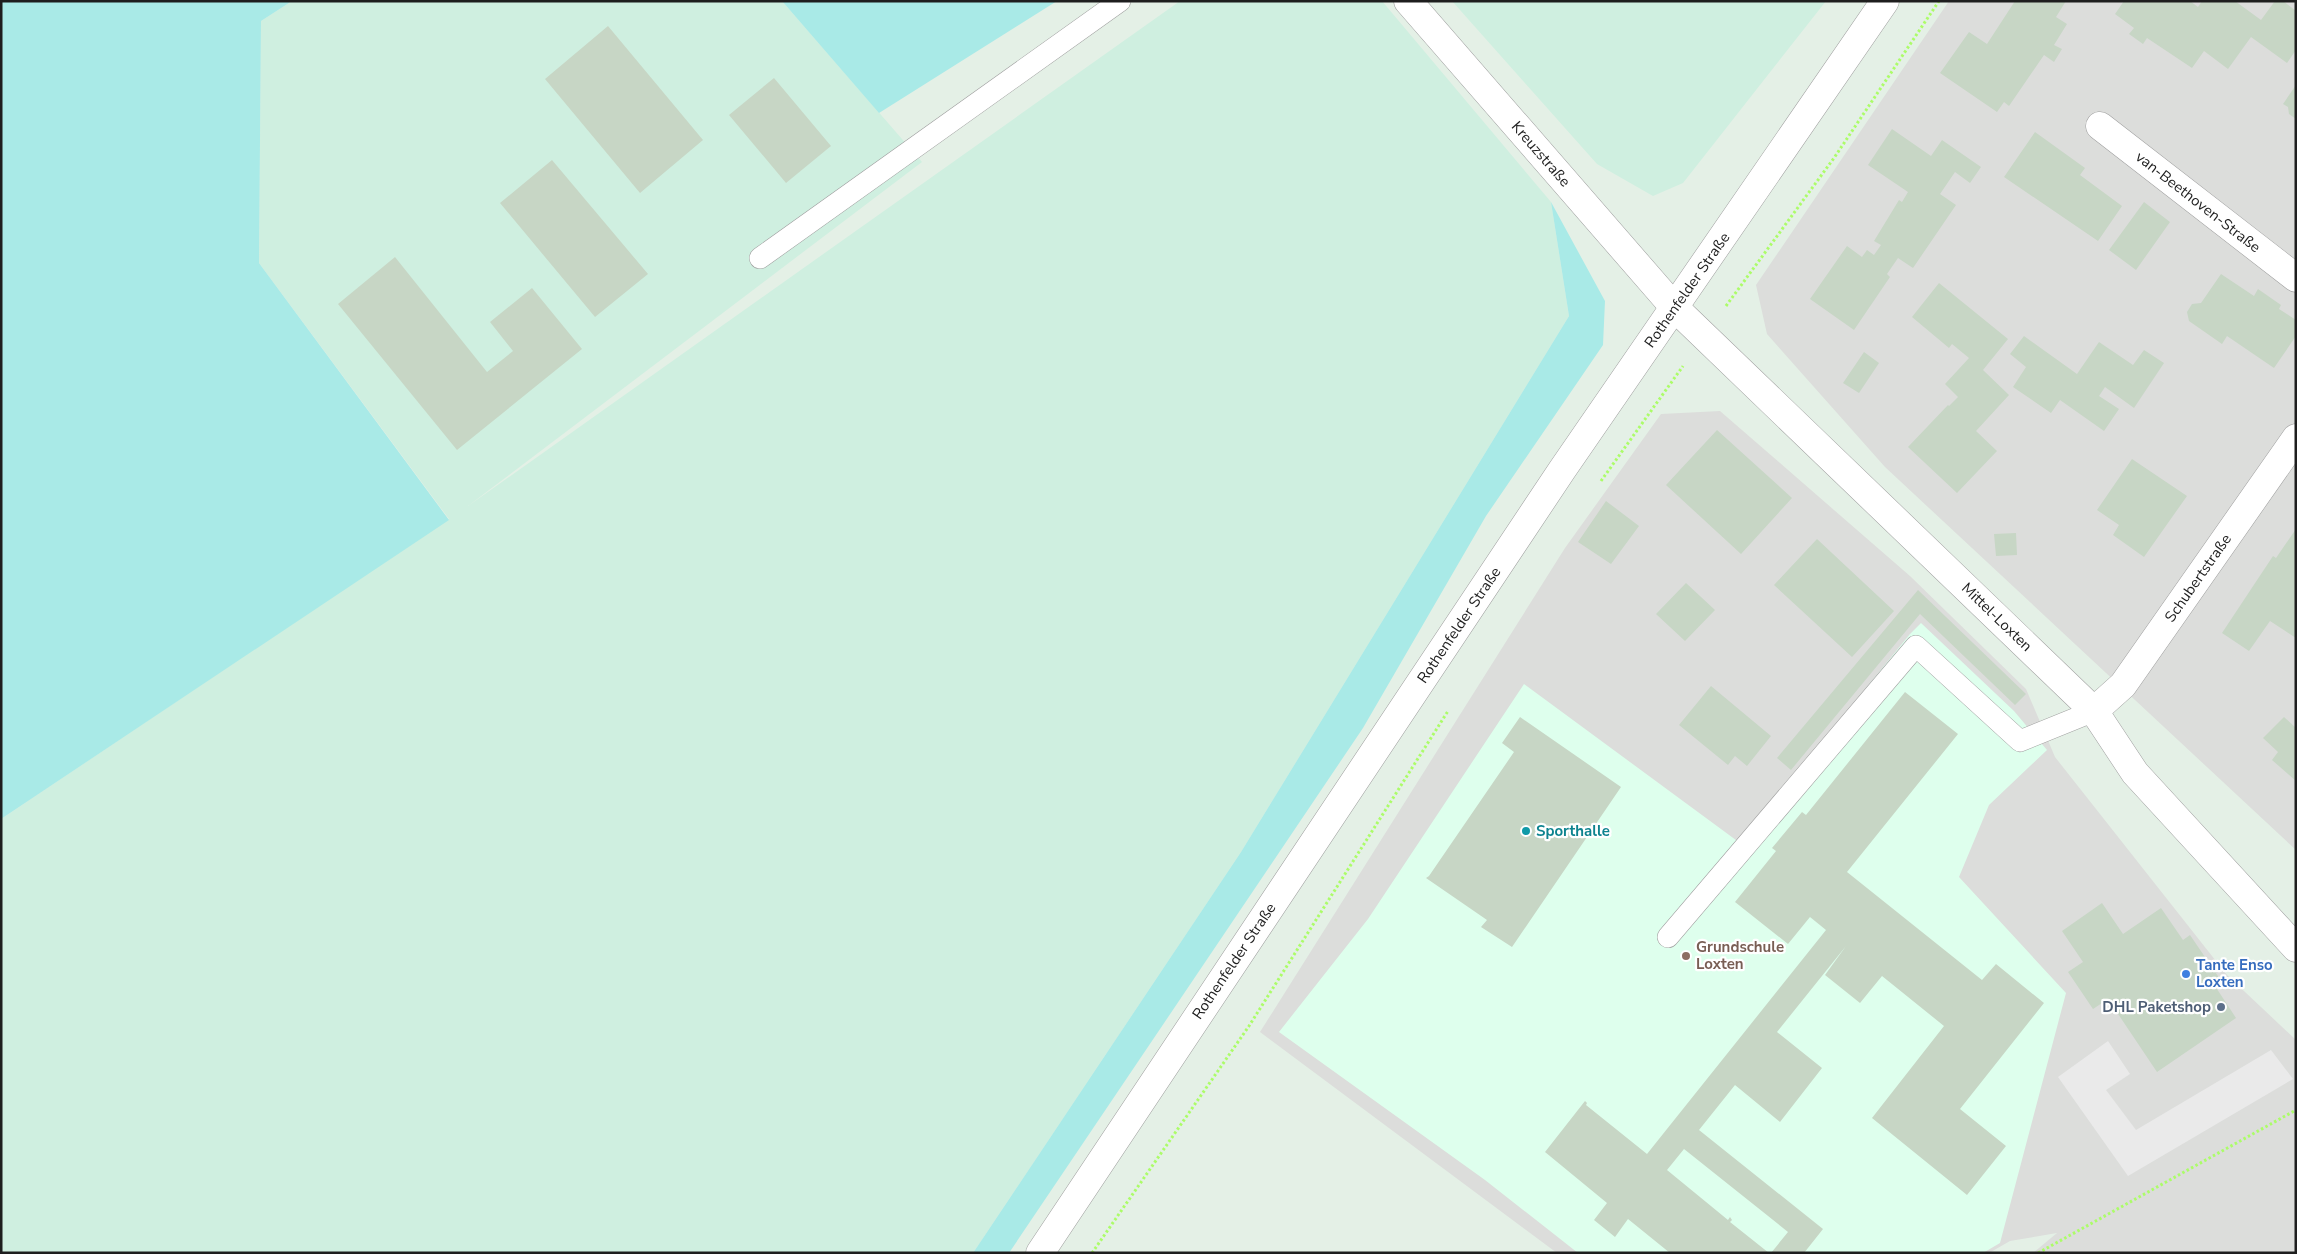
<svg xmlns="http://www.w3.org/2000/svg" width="2297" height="1254" viewBox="0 0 2297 1254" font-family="'Nunito Sans',sans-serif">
<rect width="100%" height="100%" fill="#e4f0e6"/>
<!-- residential -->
<path fill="#dcdddb" d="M1949,1H2296V850L1885,467L1767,334L1756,285Z
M1720,411L1910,576L2026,689L2055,757L2227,975L2296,1040V1253H2033L2057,1233L2010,1241L1989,1253H1557L1260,1032L1565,548L1661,414Z"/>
<!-- education -->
<path fill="#deffed" d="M1921,623L2014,711L2047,750L1989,805L1959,877L2066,993L2000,1243L1983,1253H1578L1485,1180L1279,1032L1368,919L1524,684L1740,843L1910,634Z"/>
<!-- farmland -->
<path fill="#cfefe0" d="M292,1H782L922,162L468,506L1180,1H1382L1551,202L1569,316L1241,852L973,1253H1V819L449,519L259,263L261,21Z
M1452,1H1826L1683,183L1653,196L1597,164Z"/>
<!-- grass -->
<path fill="#a9eae7" d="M1,1H292L261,21L259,263L449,520L1,819Z
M782,1H1057L879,113Z
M1551,202L1605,301L1603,345L1486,516L1363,728L1009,1253H973L1241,852L1569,316Z"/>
<!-- parking -->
<path fill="#eaeaea" d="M2108,1041L2130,1074L2106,1090L2136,1130L2271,1050L2293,1079L2128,1176L2058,1077Z"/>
<!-- building -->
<path fill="#c7d6c5" d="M2015,1H2066L2056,17L2067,24L2054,45L2062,49L2054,62L2044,55L2009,106L2004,102L1997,112L1940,73L1969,32L1987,44Z
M2124,1H2190L2198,7L2202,1H2235L2261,20L2275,1H2283L2296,11V50L2287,63L2251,37L2228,69L2204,51L2192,68L2147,38L2143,44L2129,34L2134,28L2115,14Z
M608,26L703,140L640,193L545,79Z
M774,78L831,146L786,183L729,115Z
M2296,85V119L2289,114L2288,107L2283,104Z
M1892,129L1931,156L1942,140L1981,167L1970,183L1955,172L1940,194L1956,205L1913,268L1898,258L1887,274L1890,277L1854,330L1810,299L1847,246L1862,257L1867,250L1874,255L1881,245L1874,241L1899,200L1902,202L1908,192L1868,165Z
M2035,132L2085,168L2080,175L2122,206L2098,241L2004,177Z
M552,160L648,274L595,317L500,203Z
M2144,202L2170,222L2136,270L2109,250Z
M395,257L487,372L513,351L490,322L532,288L582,349L457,450L338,304Z
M2221,274L2254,296L2258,289L2281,305L2279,309L2296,320V336L2274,368L2227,336L2222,344L2189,321L2187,312L2192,304L2201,303Z
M1939,283L2008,339L1983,370L2009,395L1976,431L1997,451L1957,493L1908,447L1948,405L1949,406L1958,397L1945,384L1969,358L1952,344L1949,348L1912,317Z
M2024,336L2077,374L2099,342L2133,365L2144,350L2164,363L2134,408L2105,387L2099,396L2119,409L2104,431L2060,400L2051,413L2013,387L2026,367L2010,354Z
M1864,352L1879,363L1859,393L1843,383Z
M1717,430L1792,498L1741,554L1666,485Z
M2132,459L2187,496L2144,557L2113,535L2119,525L2097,510Z
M1606,501L1639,526L1611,564L1578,542Z
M2296,529V638L2270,621L2249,651L2222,633L2273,556L2276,558Z
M2016,533L2017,555L1996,556L1994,534Z
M1817,539L1894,611L1852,657L1774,585Z
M1686,583L1715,610L1685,641L1656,614Z
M1918,590L2026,694L2015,705L1920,614L1791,770L1777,758Z
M1711,686L1771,736L1747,766L1735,756L1728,765L1679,725Z
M1905,692L1958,734L1847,872L1982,980L1996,964L2044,1003L1960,1109L2006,1146L1967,1195L1872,1118L1944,1026L1882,976L1860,1003L1825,975L1846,946L1777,1032L1822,1068L1780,1122L1735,1085L1699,1130L1823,1229L1804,1253H1771L1788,1232L1684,1149L1667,1170L1728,1220L1730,1217L1732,1220L1730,1222L1769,1253H1670L1628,1219L1615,1237L1594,1220L1607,1203L1545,1152L1585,1101L1587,1103L1586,1105L1647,1154L1826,930L1810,917L1788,944L1735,902L1776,851L1772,848L1802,812L1806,815Z
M1520,717L1621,787L1512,947L1481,927L1487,920L1426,878L1429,876L1514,752L1502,743Z
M2284,717L2296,728V781L2272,760L2278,752L2263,738Z
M2102,903L2123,934L2161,908L2183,940L2190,935L2222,982L2215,986L2236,1018L2157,1072L2108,999L2093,1009L2068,972L2083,962L2062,931Z"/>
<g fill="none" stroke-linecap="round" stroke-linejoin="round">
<defs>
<path id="service" d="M760,258L1120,1
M1668,937L1916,646L2020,741L2094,711"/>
<path id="minor" d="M1408,1L1674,307L2094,711L2135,773L2296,948
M2100,126L2296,278
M2094,711L2123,685L2296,438"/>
<path id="tertiary" d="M1040,1253L1562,470L1885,1"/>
</defs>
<!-- service casing -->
<use href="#service" stroke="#9f9f9f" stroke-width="22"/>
<!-- minor casing -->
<use href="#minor" stroke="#9f9f9f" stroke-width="29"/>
<!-- tertiary casing -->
<use href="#tertiary" stroke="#9f9f9f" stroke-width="29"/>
<!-- path -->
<path stroke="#acfc69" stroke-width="3" stroke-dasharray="2.5 2.5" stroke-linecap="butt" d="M1726,306L1834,158L1939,1
M1601,481L1683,366
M1092,1253L1249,1026L1448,711
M2038,1253L2296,1110"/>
<!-- service -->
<use href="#service" stroke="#fff" stroke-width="21"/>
<!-- minor -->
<use href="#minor" stroke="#fff" stroke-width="28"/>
<!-- tertiary -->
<use href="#tertiary" stroke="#fff" stroke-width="28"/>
</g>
<!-- markers -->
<circle fill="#0f9aa8" stroke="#fff" stroke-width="2" cx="1526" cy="831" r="5"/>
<circle fill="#8d6e63" stroke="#fff" stroke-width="2" cx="1686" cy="956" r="5"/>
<circle fill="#3f7fe0" stroke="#fff" stroke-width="2" cx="2186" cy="974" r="5"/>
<circle fill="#5c6f8a" stroke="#fff" stroke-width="2" cx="2221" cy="1007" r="5"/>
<g text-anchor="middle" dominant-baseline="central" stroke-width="4.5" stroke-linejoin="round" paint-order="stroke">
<!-- street labels -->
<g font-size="15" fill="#1e1e1e" stroke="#fff">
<text transform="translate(1541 154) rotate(49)">Kreuzstraße</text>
<text transform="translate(2198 202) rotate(38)">van-Beethoven-Straße</text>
<text transform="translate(1687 290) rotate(-55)">Rothenfelder Straße</text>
<text transform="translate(2198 578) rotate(-55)">Schubertstraße</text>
<text transform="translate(1997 617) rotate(44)">Mittel-Loxten</text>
<text transform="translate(1459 625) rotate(-56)">Rothenfelder Straße</text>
<text transform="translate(1234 961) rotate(-56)">Rothenfelder Straße</text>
</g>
<!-- culture labels -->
<g font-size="15" font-weight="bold" fill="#0d838f" stroke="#fff" text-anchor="start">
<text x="1536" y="831">Sporthalle</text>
</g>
<!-- education labels -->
<g font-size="15" font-weight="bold" fill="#785e54" stroke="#fff" text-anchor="start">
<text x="1696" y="947">Grundschule<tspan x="1696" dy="17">Loxten</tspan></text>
</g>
<!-- shop labels -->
<g font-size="15" font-weight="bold" fill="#366cbe" stroke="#fff" text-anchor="start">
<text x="2196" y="965">Tante Enso<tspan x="2196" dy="17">Loxten</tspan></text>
</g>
<!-- service labels -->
<g font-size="15" font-weight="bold" fill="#4e5e75" stroke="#fff" text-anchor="end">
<text x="2211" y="1007">DHL Paketshop</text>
</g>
</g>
<!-- border -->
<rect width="2297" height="1254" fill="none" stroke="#1e1e1e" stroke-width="5"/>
</svg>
